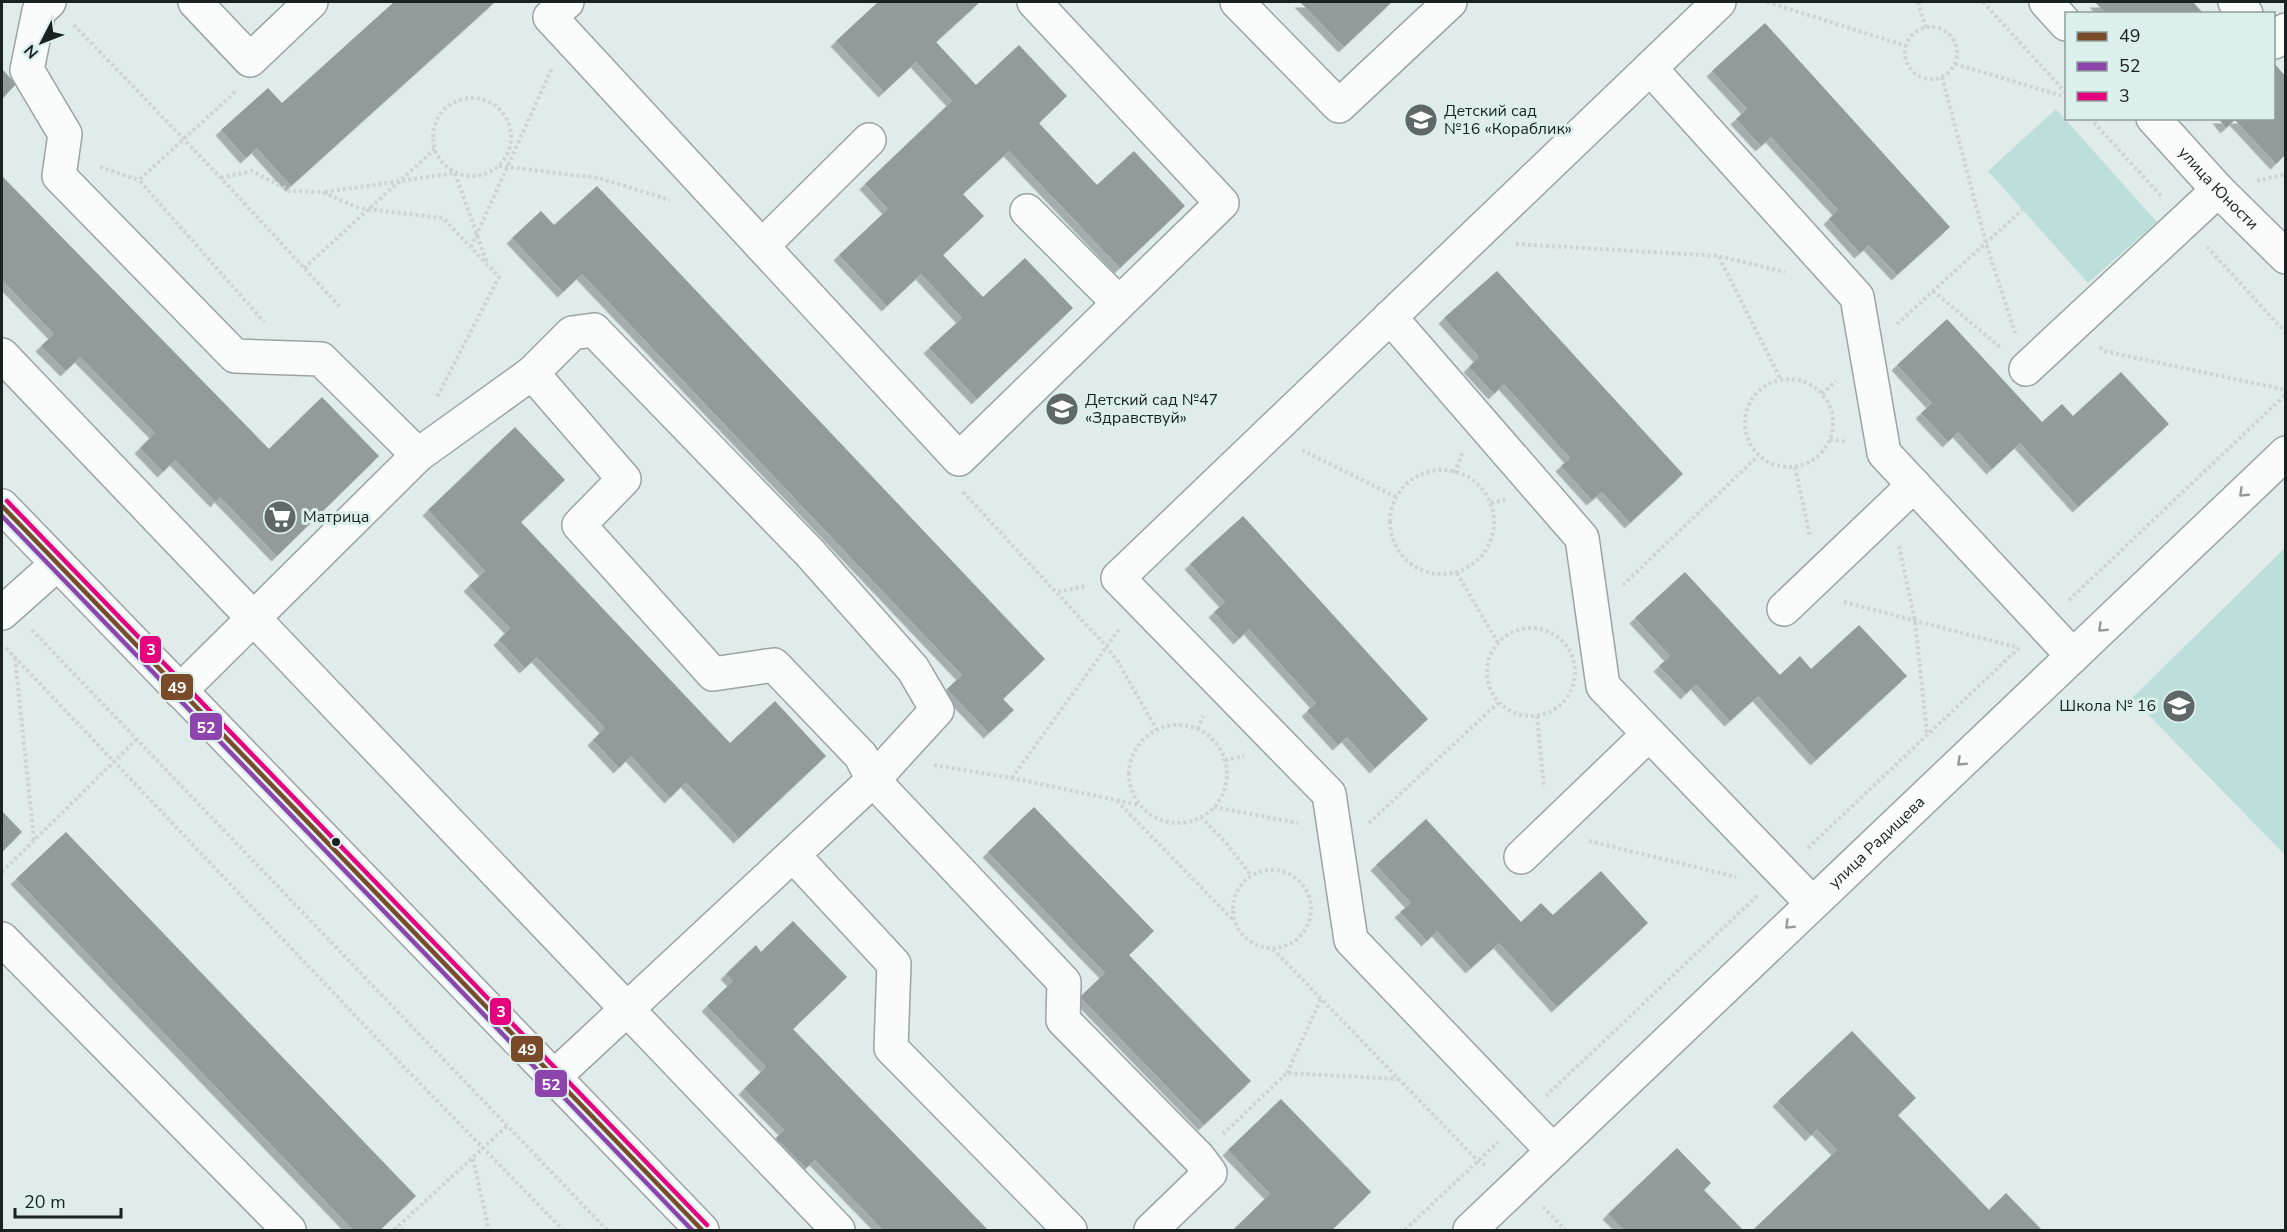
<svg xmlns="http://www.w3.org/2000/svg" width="2287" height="1232" viewBox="0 0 2287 1232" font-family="'Nunito Sans',sans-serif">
<defs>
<filter id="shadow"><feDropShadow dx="-5.5" dy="5.5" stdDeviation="0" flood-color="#0004"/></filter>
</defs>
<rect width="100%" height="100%" fill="#e0ebea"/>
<!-- green -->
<path fill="#bddfdb" d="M2056,109L2157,222L2088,283L1988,171Z
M2285,548L2286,851L2283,853L2132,698Z"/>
<!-- building -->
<path fill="#929b9a" filter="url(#shadow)" d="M394,2H495L291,186L257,148L246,158L221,130L268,88L282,103Z
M878,2H980L936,42L976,85L1019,45L1067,96L1039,123L1097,185L1134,151L1185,206L1120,268L1009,151L963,194L984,216L943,255L983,297L1025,258L1073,308L977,399L929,348L962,318L921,274L887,306L839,255L888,209L865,184L952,101L916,62L884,92L836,41Z
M1300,2H1392L1344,47Z
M2095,2H2193L2204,14H2106Z
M1765,23L1950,227L1897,275L1869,245L1860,253L1829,219L1838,210L1771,137L1761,146L1736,119L1747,109L1712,71Z
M2274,63L2286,77V154L2276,164L2235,120L2226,128L2218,118H2274Z
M2,69L16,84L2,99Z
M2,176L269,449L322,397L379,456L277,556L220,497L216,502L175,460L163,472L140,448L155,433L80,357L66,371L41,346L54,334L2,280Z
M597,186L1045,659L1003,699L1014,710L989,733L947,689L962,675L582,274L563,292L512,238L541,211L554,225Z
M1497,271L1683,474L1630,523L1602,492L1592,500L1561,466L1570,458L1504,384L1494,394L1469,367L1479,357L1444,318Z
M1947,319L2042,422L2062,404L2073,416L2121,372L2169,424L2078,507L2020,443L1992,469L1958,432L1948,442L1921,413L1932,403L1897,365Z
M515,427L565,480L521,522L730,743L775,701L826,756L739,838L686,782L670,798L631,756L619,768L593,740L605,728L537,657L525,668L499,640L510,628L469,586L485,571L428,510Z
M1243,516L1428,719L1375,768L1347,737L1338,745L1307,711L1316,703L1249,629L1239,639L1214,612L1225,602L1190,564Z
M1685,572L1780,675L1800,656L1811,669L1859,625L1907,676L1816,760L1758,696L1730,721L1696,684L1686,694L1659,666L1670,656L1635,618Z
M1034,807L1154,931L1129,955L1251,1081L1204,1125L1080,997L1105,973L988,852Z
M2,811L22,832L2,852Z
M1426,819L1521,922L1541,903L1553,915L1601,871L1648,923L1557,1007L1499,943L1471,968L1437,931L1427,941L1400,912L1411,903L1376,865Z
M66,832L416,1196L380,1230H353L16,879Z
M793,921L847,977L793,1029L988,1230H883L815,1160L806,1168L776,1138L784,1130L744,1089L766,1067L707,1006L733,981L726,974L756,945L761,952Z
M1852,1031L1916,1098L1898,1115L1989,1210L2006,1193L2042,1230H1753L1837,1150L1817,1129L1811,1136L1778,1101Z
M1281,1099L1371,1192L1332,1230H1233L1270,1194L1228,1150Z
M1677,1148L1711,1183L1704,1190L1743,1230H1624L1608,1214Z"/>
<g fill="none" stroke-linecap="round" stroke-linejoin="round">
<defs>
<g id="minor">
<path d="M49,2L39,11L27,70L65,134L59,176L235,356L321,359L418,455"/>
<path d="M195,2L250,60L311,2"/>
<path d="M567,2L550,17L959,459L1222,203L1034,2"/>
<path d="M1237,2L1339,106L1450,2"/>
<path d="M2046,2L2066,24"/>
<path d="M2235,2L2246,14"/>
<path d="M2274,42L2286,30"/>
<path d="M1650,68L1857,297L1884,453L2073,656"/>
<path id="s1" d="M2153,118L2218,190L2286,257"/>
<path d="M1027,211L1119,303"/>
<path d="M762,246L869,140"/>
<path d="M1390,317L1582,538L1603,686L1812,903"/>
<path d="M2,355L838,1230"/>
<path d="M2026,369L2218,190"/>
<path d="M532,373L572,333L594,330L810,553L913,669L937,710L873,780L1064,982L1063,1020L1199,1158L1210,1173L1151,1230"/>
<path d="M2,506L702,1230"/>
<path d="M1784,609L1914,485"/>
<path d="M2,613L57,564"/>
<path d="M180,691L418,455L532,373L624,479L579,525L713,674L774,665L861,756L873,780L554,1077"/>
<path d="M793,855L894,964L891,1048L1070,1230"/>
<path d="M1521,857L1649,734"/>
<path d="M2,939L289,1230"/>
<path d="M1553,1151L1351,940L1329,794L1118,578L1719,2"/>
<path id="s2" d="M1470,1230L2286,453"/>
</g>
</defs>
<!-- minor casing -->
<use href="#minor" stroke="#9ba4a2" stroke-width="36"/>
<!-- path -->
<path stroke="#d0d3d3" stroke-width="4" stroke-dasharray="3 3" stroke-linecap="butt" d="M1767,2L1906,46
M1918,2L1926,28
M1983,2L2066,93
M74,25L221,178L341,308
M1905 53a26 26 0 1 1 52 0a26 26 0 1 1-52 0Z
M1955,64L2066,97
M1942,77L1986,243L2015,333
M235,92L139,180L264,322
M433 137a39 39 0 1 1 78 0a39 39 0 1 1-78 0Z
M2090,118L2162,197
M499,166L599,178L670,200
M100,167L139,180
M221,178L252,171L290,191L322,192L359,208L443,218L499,277L437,397
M2257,181L2286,174
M325,192L455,173L487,263
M1516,244L1718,256L1785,272
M471,247L552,68
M2207,247L2286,333
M1719,257L1781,380
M304,268L435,149
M1933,291L2000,347
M1897,324L2022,210
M2100,347L2104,351L2286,390
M1745 423a44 44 0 1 1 88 0a44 44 0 1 1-88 0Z
M1822,394L1836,381
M1830,439L1847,442
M1302,450L1396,497
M1795,467L1810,537
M1390 522a52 52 0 1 1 104 0a52 52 0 1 1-104 0Z
M1455,473L1462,453
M963,492L1105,645L1117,660L1157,730
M1491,503L1505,500
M1899,546L1915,621L1927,734
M1457,573L1498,643
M1623,585L1758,456
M1058,592L1086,586
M2069,600L2286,394
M1844,602L2016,647
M1487 672a44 44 0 1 1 88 0a44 44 0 1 1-88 0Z
M32,630L607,1230
M6,648L406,1069L563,1230
M15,658L34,840
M1537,716L1544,788
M1129 774a49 49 0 1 1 98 0a49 49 0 1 1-98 0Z
M1198,729L1203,716
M1225,760L1244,756
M934,765L1012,778L1139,805
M1012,778L1120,628
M1117,801L1233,920
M1214,807L1298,823
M1201,817L1226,843L1251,875
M1369,823L1498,703
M1589,841L1736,877
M1808,848L2020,647
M1233 909a39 39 0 1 1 78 0a39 39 0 1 1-78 0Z
M2,872L137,739
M1273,949L1478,1161L1487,1166
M1287,1073L1321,999
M1546,1096L1759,894
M1223,1134L1287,1073L1398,1079
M473,1159L489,1230
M1543,1207L1565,1230
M395,1229L405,1230
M394,1230L507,1126
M1405,1230L1498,1142"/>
<!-- minor -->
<use href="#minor" stroke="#fafcfc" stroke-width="33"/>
<defs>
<path id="bus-1" d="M2,506L702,1230"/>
<path id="bus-2" d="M2,516L692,1230"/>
<path id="bus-3" d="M7,501L707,1225"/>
</defs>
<!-- bus-1 casing -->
<use href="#bus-1" stroke="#dbf0ed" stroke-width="9"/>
<!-- bus-2 casing -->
<use href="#bus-2" stroke="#dbf0ed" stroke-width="9"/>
<!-- bus-3 casing -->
<use href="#bus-3" stroke="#dbf0ed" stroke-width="9"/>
<!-- bus-1 -->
<use href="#bus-1" stroke="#7a4b2a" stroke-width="4.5"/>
<!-- bus-2 -->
<use href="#bus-2" stroke="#8e44ad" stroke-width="4.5"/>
<!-- bus-3 -->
<use href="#bus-3" stroke="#e5007d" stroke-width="4.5"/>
</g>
<!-- one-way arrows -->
<defs><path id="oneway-chevron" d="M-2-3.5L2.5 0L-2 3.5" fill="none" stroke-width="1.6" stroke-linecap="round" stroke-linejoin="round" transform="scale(1.5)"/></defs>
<g stroke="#959999">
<use href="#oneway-chevron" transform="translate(2243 493) rotate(136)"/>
<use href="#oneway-chevron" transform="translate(2102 628) rotate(136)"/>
<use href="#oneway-chevron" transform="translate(1961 762) rotate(137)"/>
<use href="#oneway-chevron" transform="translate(1789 925) rotate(136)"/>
</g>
<!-- icons -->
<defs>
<symbol id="school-disc" viewBox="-11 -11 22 22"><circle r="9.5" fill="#5f6867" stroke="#dbf0ed"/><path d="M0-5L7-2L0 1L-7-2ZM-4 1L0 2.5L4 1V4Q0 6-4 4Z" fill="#fff"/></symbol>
<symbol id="supermarket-disc" viewBox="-11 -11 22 22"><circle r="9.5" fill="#5f6867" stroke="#dbf0ed"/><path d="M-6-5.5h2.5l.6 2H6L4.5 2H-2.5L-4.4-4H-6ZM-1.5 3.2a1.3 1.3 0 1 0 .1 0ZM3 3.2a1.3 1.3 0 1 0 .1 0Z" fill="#fff"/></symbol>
</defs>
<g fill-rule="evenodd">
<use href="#school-disc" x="1402" y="101" width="38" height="38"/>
<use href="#school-disc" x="1043" y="390" width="38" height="38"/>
<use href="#supermarket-disc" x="261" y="498" width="38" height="38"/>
<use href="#school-disc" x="2160" y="687" width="38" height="38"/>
</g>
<!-- markers -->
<circle fill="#1a2121" stroke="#dbf0ed" stroke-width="2" cx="336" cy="842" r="5"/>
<g text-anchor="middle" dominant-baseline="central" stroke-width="6" stroke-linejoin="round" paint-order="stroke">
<!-- poi labels -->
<g font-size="16" fill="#1a2121" stroke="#dbf0ed" text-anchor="start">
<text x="1444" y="111">Детский сад<tspan x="1444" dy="18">№16 «Кораблик»</tspan></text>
<text x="1085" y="400">Детский сад №47<tspan x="1085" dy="18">«Здравствуй»</tspan></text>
<text x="303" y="517">Матрица</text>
<text x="2156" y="706" text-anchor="end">Школа № 16</text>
</g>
<!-- street labels -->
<g font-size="16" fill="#1a2121" stroke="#dbf0ed">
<text stroke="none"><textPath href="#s1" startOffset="96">улица Юности</textPath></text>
<text stroke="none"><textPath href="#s2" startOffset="562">улица Радищева</textPath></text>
</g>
</g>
<g stroke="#dbf0ed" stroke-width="2">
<rect x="139" y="635" width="23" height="29" rx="6" fill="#e5007d"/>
<rect x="160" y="673" width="34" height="28" rx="6" fill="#7a4b2a"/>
<rect x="189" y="712" width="34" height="29" rx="6" fill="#8e44ad"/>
<rect x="489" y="997" width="23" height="29" rx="6" fill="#e5007d"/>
<rect x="510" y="1035" width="34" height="28" rx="6" fill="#7a4b2a"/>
<rect x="534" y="1069" width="34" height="29" rx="6" fill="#8e44ad"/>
</g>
<g font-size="16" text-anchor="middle" font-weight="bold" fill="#fff">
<text x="151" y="655">3</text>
<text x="177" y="693">49</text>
<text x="206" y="733">52</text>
<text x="501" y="1017">3</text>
<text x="527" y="1055">49</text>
<text x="551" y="1090">52</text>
</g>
<!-- border -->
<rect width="2287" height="1232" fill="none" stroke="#1a2121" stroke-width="6"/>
<!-- legend -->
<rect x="2065" y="12" width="210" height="108" fill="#dbf0ed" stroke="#8e9d9b" stroke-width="1.5"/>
<rect x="2077" y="32" width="30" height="9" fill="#7a4b2a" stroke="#8e9d9b" stroke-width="1.5"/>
<text x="2119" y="42" font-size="18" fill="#1a2121">49</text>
<rect x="2077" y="62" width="30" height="9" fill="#8e44ad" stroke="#8e9d9b" stroke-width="1.5"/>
<text x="2119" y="72" font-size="18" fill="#1a2121">52</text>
<rect x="2077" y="92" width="30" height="9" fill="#e5007d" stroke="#8e9d9b" stroke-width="1.5"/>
<text x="2119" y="102" font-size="18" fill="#1a2121">3</text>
<!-- north arrow -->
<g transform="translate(42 42) rotate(228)" stroke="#dbf0ed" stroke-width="4.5" paint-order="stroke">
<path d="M0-4.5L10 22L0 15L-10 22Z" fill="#1a2121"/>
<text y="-9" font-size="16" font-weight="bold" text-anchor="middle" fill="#1a2121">N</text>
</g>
<!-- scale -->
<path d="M15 1208v9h106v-9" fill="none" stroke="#1a2121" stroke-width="3"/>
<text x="24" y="1208" font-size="18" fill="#1a2121" stroke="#dbf0ed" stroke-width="4.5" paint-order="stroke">20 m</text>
</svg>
